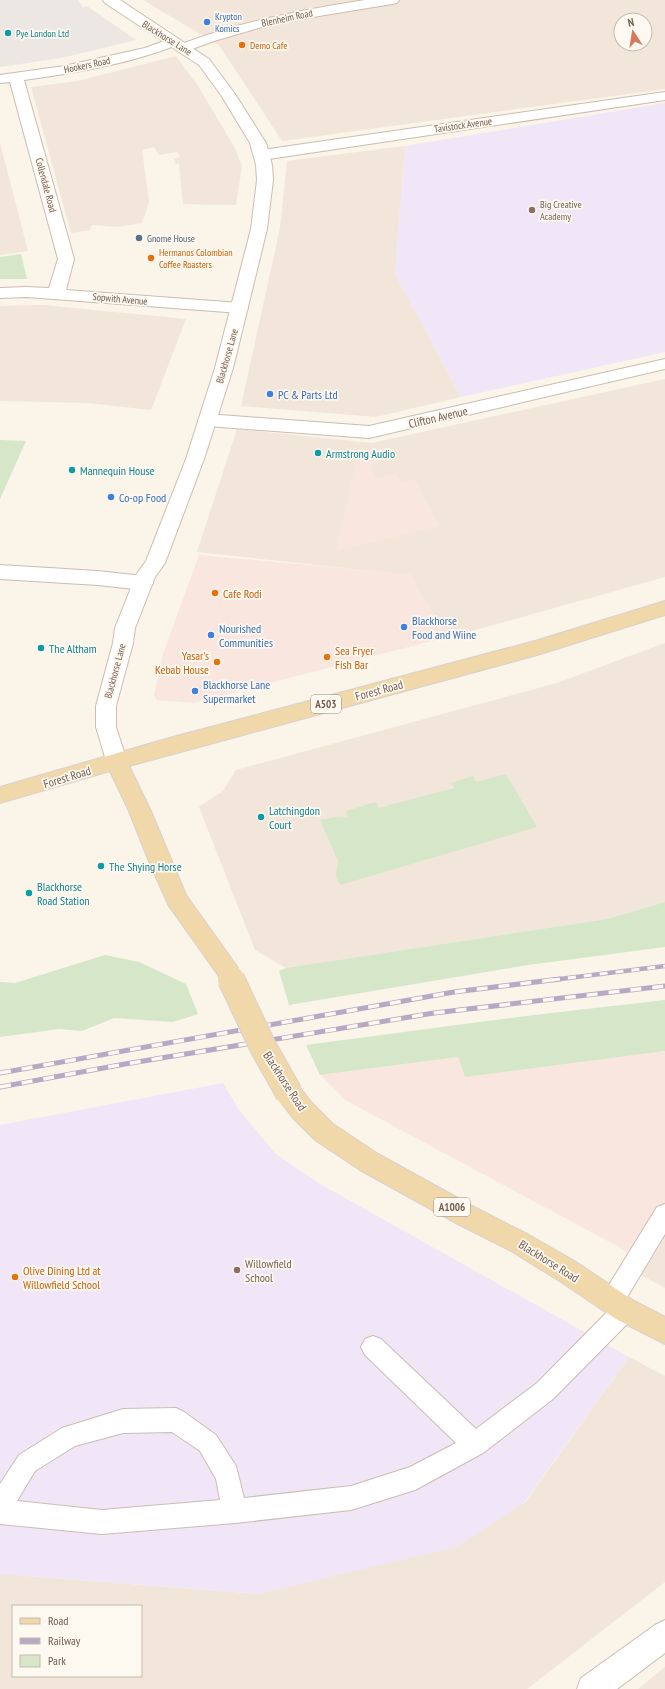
<svg xmlns="http://www.w3.org/2000/svg" width="665" height="1689" viewBox="0 0 665 1689" font-family="'PT Sans Narrow',sans-serif">
<rect width="100%" height="100%" fill="#faf4e9"/>
<!-- residential -->
<path fill="#f1e6d9" fill-rule="evenodd" d="M143,0H665V89L282,141L219,45ZM621,20H645V44H621Z
M176,56L198,86L235,148L242,166L236,205L183,204L179,164H175L174,159L180,157L177,152L159,155L154,147L142,150L149,202L142,223L117,227L92,225L90,230L71,233L31,87L78,81Z
M0,143L28,251L0,255Z
M405,146L395,274L461,397L376,417L241,406L280,228L287,161Z
M43,305L186,319L151,410L88,403L0,401V306Z
M665,379V577L447,638L410,575L197,552L237,429L372,443Z
M665,643V902L607,919L286,968L255,950L199,807L223,791L236,770L557,683Z
M665,1238V1288L641,1275Z
M629,1357L665,1376V1582L527,1689H0V1574L260,1594L525,1503ZM13,1606H141V1676H13Z
M665,1667V1689H638Z"/>
<!-- commercial -->
<path fill="#f9e7df" d="M359,449L375,450L381,462L370,465L377,478L396,473L400,482L414,479L440,526L336,551Z
M199,555L410,574L447,637L194,703L157,700L154,695L163,654Z
M665,1051V1238L647,1264L617,1246L345,1100L321,1075L458,1057L465,1077Z"/>
<!-- industrial -->
<path fill="#ece7e2" d="M0,0H78L83,8L87,6L136,40L61,58L0,67Z"/>
<!-- education -->
<path fill="#f1e6f7" d="M665,103V352L461,397L395,274L405,146Z
M223,1083L239,1110L276,1154L320,1184L629,1357L524,1503L456,1547L260,1594L0,1574V1125Z"/>
<!-- green -->
<path fill="#d5e6c9" d="M21,254L27,279H0V257Z
M0,440L26,441L0,499Z
M506,774L537,827L340,885L336,875L338,861L320,820L336,817L348,818L346,811L376,802L379,808L454,788L451,783L473,776L476,782Z
M665,902V947L528,965L289,1005L279,971L286,968L607,919Z
M105,955L139,962L186,984L198,1014L173,1022L114,1018L82,1031L59,1029L0,1037V982L15,983Z
M665,1000V1051L465,1077L458,1057L320,1075L306,1045L526,1016Z"/>
<g fill="none" stroke-linecap="round" stroke-linejoin="round">
<defs>
<path id="lane" d="M665,1204V1234L626,1299L633,1302L636,1310L633,1318L553,1399L483,1453L415,1490L351,1510L235,1523L102,1534L0,1524V1484L19,1455L62,1428L123,1409L176,1408L184,1412L216,1435L236,1466L244,1498L351,1486L410,1467L456,1443L365,1355L361,1347L365,1339L373,1336L381,1339L476,1429L537,1383L609,1310L604,1309L601,1301L604,1293L657,1207ZM172,1432L200,1451L216,1479L220,1500L102,1510L17,1501L35,1471L75,1446L123,1433Z"/>
<path id="street" d="M365,0H399L397,3L392,4L313,17L262,27L214,41L184,52L179,51L177,48L179,45C239,22 301,10 365,0Z
M172,38L177,39L179,42L177,45C129,64 75,73 24,80L74,259L66,290L240,303L246,304L248,308L246,312L240,313L27,297L0,298V288L27,287L49,288L58,259L10,82L0,83V75L64,66L145,48Z
M665,92V100L262,160L257,158L254,155L257,152L262,150Z
M665,359V369L369,438L207,426L201,424L198,420L201,416L207,414L369,426Z
M0,565L98,571L143,576L150,578L153,583L150,588L143,590L98,585L0,579Z
M665,1620V1653L617,1689H577L581,1678L655,1625Z"/>
<path id="secondary" d="M103,0H120L209,59L235,94L266,143L272,165L273,180L267,229L233,368L204,459L165,563L155,577L135,628L133,643L116,706V727L127,761L124,767L116,769L108,767L96,727V706L113,643L115,628L136,575L146,561L186,459L215,368L251,229L257,180L256,165L250,143L221,95L199,65L105,3Z"/>
<path id="primary" d="M665,601V615L537,655L129,766L150,809L186,895L238,968L234,975L226,978L218,975L169,906L150,864L128,809L110,771L0,803V787L173,737L535,641Z
M289,1082L298,1085L311,1102L333,1124L378,1154L474,1207L529,1235L576,1262L634,1301L665,1317V1344L616,1319L558,1280L511,1251L456,1223L360,1170L315,1140L293,1118L280,1101L277,1093L280,1085Z"/>
</defs>
<!-- lane casing -->
<use href="#lane" stroke="#cbbcb0" stroke-width="2"/>
<!-- street casing -->
<use href="#street" stroke="#cbbcb0" stroke-width="2"/>
<!-- secondary casing -->
<use href="#secondary" stroke="#cdbdae" stroke-width="2"/>
<!-- primary casing -->
<use href="#primary" stroke="#d8d1ce" stroke-width="2"/>
<!-- lane -->
<use href="#lane" fill="#fff" fill-rule="evenodd"/>
<!-- street -->
<use href="#street" fill="#fff" fill-rule="evenodd"/>
<!-- secondary -->
<use href="#secondary" fill="#fff" fill-rule="evenodd"/>
<!-- primary -->
<use href="#primary" fill="#f1d8aa" fill-rule="evenodd"/>
<defs>
<path id="rail-far1" d="M552,980L665,966"/>
<path id="rail" d="M0,1073L454,992L560,979
M0,1087L125,1064L434,1013L665,986"/>
</defs>
<!-- rail-far1 casing -->
<use href="#rail-far1" stroke="#b7a8c3" stroke-width="4.5"/>
<!-- rail casing -->
<use href="#rail" stroke="#b7a8c3" stroke-width="5"/>
<!-- rail-far1 -->
<use href="#rail-far1" stroke="#fdf8f0" stroke-width="3" stroke-dasharray="8" stroke-linecap="butt"/>
<!-- rail -->
<use href="#rail" stroke="#fdf8f0" stroke-width="3.5" stroke-dasharray="11" stroke-linecap="butt"/>
<defs>
<path id="primary-bridge-far1" d="M226,968L231,980"/>
<path id="primary-bridge" d="M231,979L263,1047L289,1093"/>
</defs>
<!-- primary-bridge-far1 casing -->
<use href="#primary-bridge-far1" stroke="#d8d1ce" stroke-width="22" stroke-linecap="butt"/>
<!-- primary-bridge casing -->
<use href="#primary-bridge" stroke="#d8d1ce" stroke-width="28" stroke-linecap="butt"/>
<!-- primary-bridge-far1 -->
<use href="#primary-bridge-far1" stroke="#f1d8aa" stroke-width="20"/>
<!-- primary-bridge -->
<use href="#primary-bridge" stroke="#f1d8aa" stroke-width="26"/>
</g>
<!-- markers -->
<g fill="#3f7fe0" stroke="#fdf8f0" stroke-width="1.5">
<circle cx="207" cy="22" r="4"/>
<circle cx="270" cy="394" r="4"/>
<circle cx="111" cy="497" r="4"/>
<circle cx="404" cy="627" r="4"/>
<circle cx="211" cy="635" r="4"/>
<circle cx="195" cy="691" r="4"/>
</g>
<g fill="#0f9aa8" stroke="#fdf8f0" stroke-width="1.5">
<circle cx="8" cy="33" r="4"/>
<circle cx="318" cy="453" r="4"/>
<circle cx="72" cy="470" r="4"/>
<circle cx="41" cy="648" r="4"/>
<circle cx="261" cy="817" r="4"/>
<circle cx="101" cy="866" r="4"/>
<circle cx="29" cy="893" r="4"/>
</g>
<g fill="#e8710a" stroke="#fdf8f0" stroke-width="1.5">
<circle cx="242" cy="45" r="4"/>
<circle cx="151" cy="258" r="4"/>
<circle cx="215" cy="593" r="4"/>
<circle cx="327" cy="657" r="4"/>
<circle cx="217" cy="662" r="4"/>
<circle cx="15" cy="1277" r="4"/>
</g>
<g fill="#8d6e63" stroke="#fdf8f0" stroke-width="1.5">
<circle cx="532" cy="210" r="4"/>
<circle cx="237" cy="1270" r="4"/>
</g>
<circle fill="#5c6f8a" stroke="#fdf8f0" stroke-width="1.5" cx="139" cy="238" r="4"/>
<g text-anchor="middle" dominant-baseline="central" stroke-width="3.5" stroke-linejoin="round" paint-order="stroke">
<!-- far-shop labels -->
<g font-size="10" fill="#366cbe" stroke="#fdf8f0" text-anchor="start">
<text x="215" y="16">Krypton<tspan x="215" dy="12">Komics</tspan></text>
</g>
<!-- far-street labels -->
<g font-size="10" fill="#725c50" stroke="#fdf8f0">
<text transform="translate(287 18) rotate(-12)">Blenheim Road</text>
<text transform="translate(167 38) rotate(32)">Blackhorse Lane</text>
<text transform="translate(87 65) rotate(-12)">Hookers Road</text>
<text transform="translate(463 125) rotate(-8)">Tavistock Avenue</text>
<text transform="translate(46 185) rotate(75)">Collendale Road</text>
<text transform="translate(120 299) rotate(5)">Sopwith Avenue</text>
<text transform="translate(227 356) rotate(-74)">Blackhorse Lane</text>
<text transform="translate(115 671) rotate(-75)">Blackhorse Lane</text>
</g>
<!-- far-culture labels -->
<g font-size="10" fill="#0d838f" stroke="#fdf8f0" text-anchor="start">
<text x="16" y="33">Pye London Ltd</text>
</g>
<!-- far-food labels -->
<g font-size="10" fill="#c56008" stroke="#fdf8f0" text-anchor="start">
<text x="250" y="45">Demo Cafe</text>
<text x="159" y="252">Hermanos Colombian<tspan x="159" dy="12">Coffee Roasters</tspan></text>
</g>
<!-- far-education labels -->
<g font-size="10" fill="#785e54" stroke="#fdf8f0" text-anchor="start">
<text x="540" y="204">Big Creative<tspan x="540" dy="12">Academy</tspan></text>
</g>
<!-- far-service labels -->
<g font-size="10" fill="#4e5e75" stroke="#fdf8f0" text-anchor="start">
<text x="147" y="238">Gnome House</text>
</g>
<!-- shield labels -->
<g fill="#fdf8f0" stroke="#9c8b80" stroke-width="1">
<rect x="311" y="695" width="30" height="18" rx="3"/>
<rect x="434" y="1198" width="36" height="18" rx="3"/>
</g>
<g font-size="11" font-weight="bold" fill="#725c50">
<text x="326" y="704">A503</text>
<text x="452" y="1207">A1006</text>
</g>
<!-- shop labels -->
<g font-size="12" fill="#366cbe" stroke="#fdf8f0" text-anchor="start">
<text x="278" y="394">PC &amp; Parts Ltd</text>
<text x="119" y="497">Co-op Food</text>
<text x="412" y="620">Blackhorse<tspan x="412" dy="14">Food and Wiine</tspan></text>
<text x="219" y="628">Nourished<tspan x="219" dy="14">Communities</tspan></text>
<text x="203" y="684">Blackhorse Lane<tspan x="203" dy="14">Supermarket</tspan></text>
</g>
<!-- street labels -->
<g font-size="12" fill="#725c50" stroke="#fdf8f0">
<text transform="translate(438 417) rotate(-13)">Clifton Avenue</text>
<text transform="translate(379 690) rotate(-15)">Forest Road</text>
<text transform="translate(67 777) rotate(-17)">Forest Road</text>
<text transform="translate(285 1081) rotate(57)">Blackhorse Road</text>
<text transform="translate(549 1261) rotate(32)">Blackhorse Road</text>
</g>
<!-- culture labels -->
<g font-size="12" fill="#0d838f" stroke="#fdf8f0" text-anchor="start">
<text x="326" y="453">Armstrong Audio</text>
<text x="80" y="470">Mannequin House</text>
<text x="49" y="648">The Altham</text>
<text x="269" y="810">Latchingdon<tspan x="269" dy="14">Court</tspan></text>
<text x="109" y="866">The Shying Horse</text>
<text x="37" y="886">Blackhorse<tspan x="37" dy="14">Road Station</tspan></text>
</g>
<!-- food labels -->
<g font-size="12" fill="#c56008" stroke="#fdf8f0" text-anchor="start">
<text x="223" y="593">Cafe Rodi</text>
<text x="335" y="650">Sea Fryer<tspan x="335" dy="14">Fish Bar</tspan></text>
<text x="209" y="655" text-anchor="end">Yasar's<tspan x="209" dy="14">Kebab House</tspan></text>
<text x="23" y="1270">Olive Dining Ltd at<tspan x="23" dy="14">Willowfield School</tspan></text>
</g>
<!-- education labels -->
<g font-size="12" fill="#785e54" stroke="#fdf8f0" text-anchor="start">
<text x="245" y="1263">Willowfield<tspan x="245" dy="14">School</tspan></text>
</g>
</g>
<!-- legend -->
<rect x="12" y="1605" width="130" height="72" fill="#fdf8f0" stroke="#c5bab0"/>
<rect x="20" y="1618" width="20" height="6" fill="#f1d8aa" stroke="#c5bab0"/>
<text x="48" y="1625" font-size="12" fill="#725c50">Road</text>
<rect x="20" y="1638" width="20" height="6" fill="#b7a8c3" stroke="#c5bab0"/>
<text x="48" y="1645" font-size="12" fill="#725c50">Railway</text>
<rect x="20" y="1655" width="20" height="12" fill="#d5e6c9" stroke="#c5bab0"/>
<text x="48" y="1665" font-size="12" fill="#725c50">Park</text>
<!-- north arrow -->
<g transform="translate(633 32) rotate(348)"><circle r="19" fill="#fdf8f0" stroke="#c5bab0"/>
<path d="M0-3L7 15L0 10L-7 15Z" fill="#d57a5d"/>
<text y="-6" font-size="11" font-weight="bold" text-anchor="middle" fill="#725c50">N</text>
</g>
</svg>
